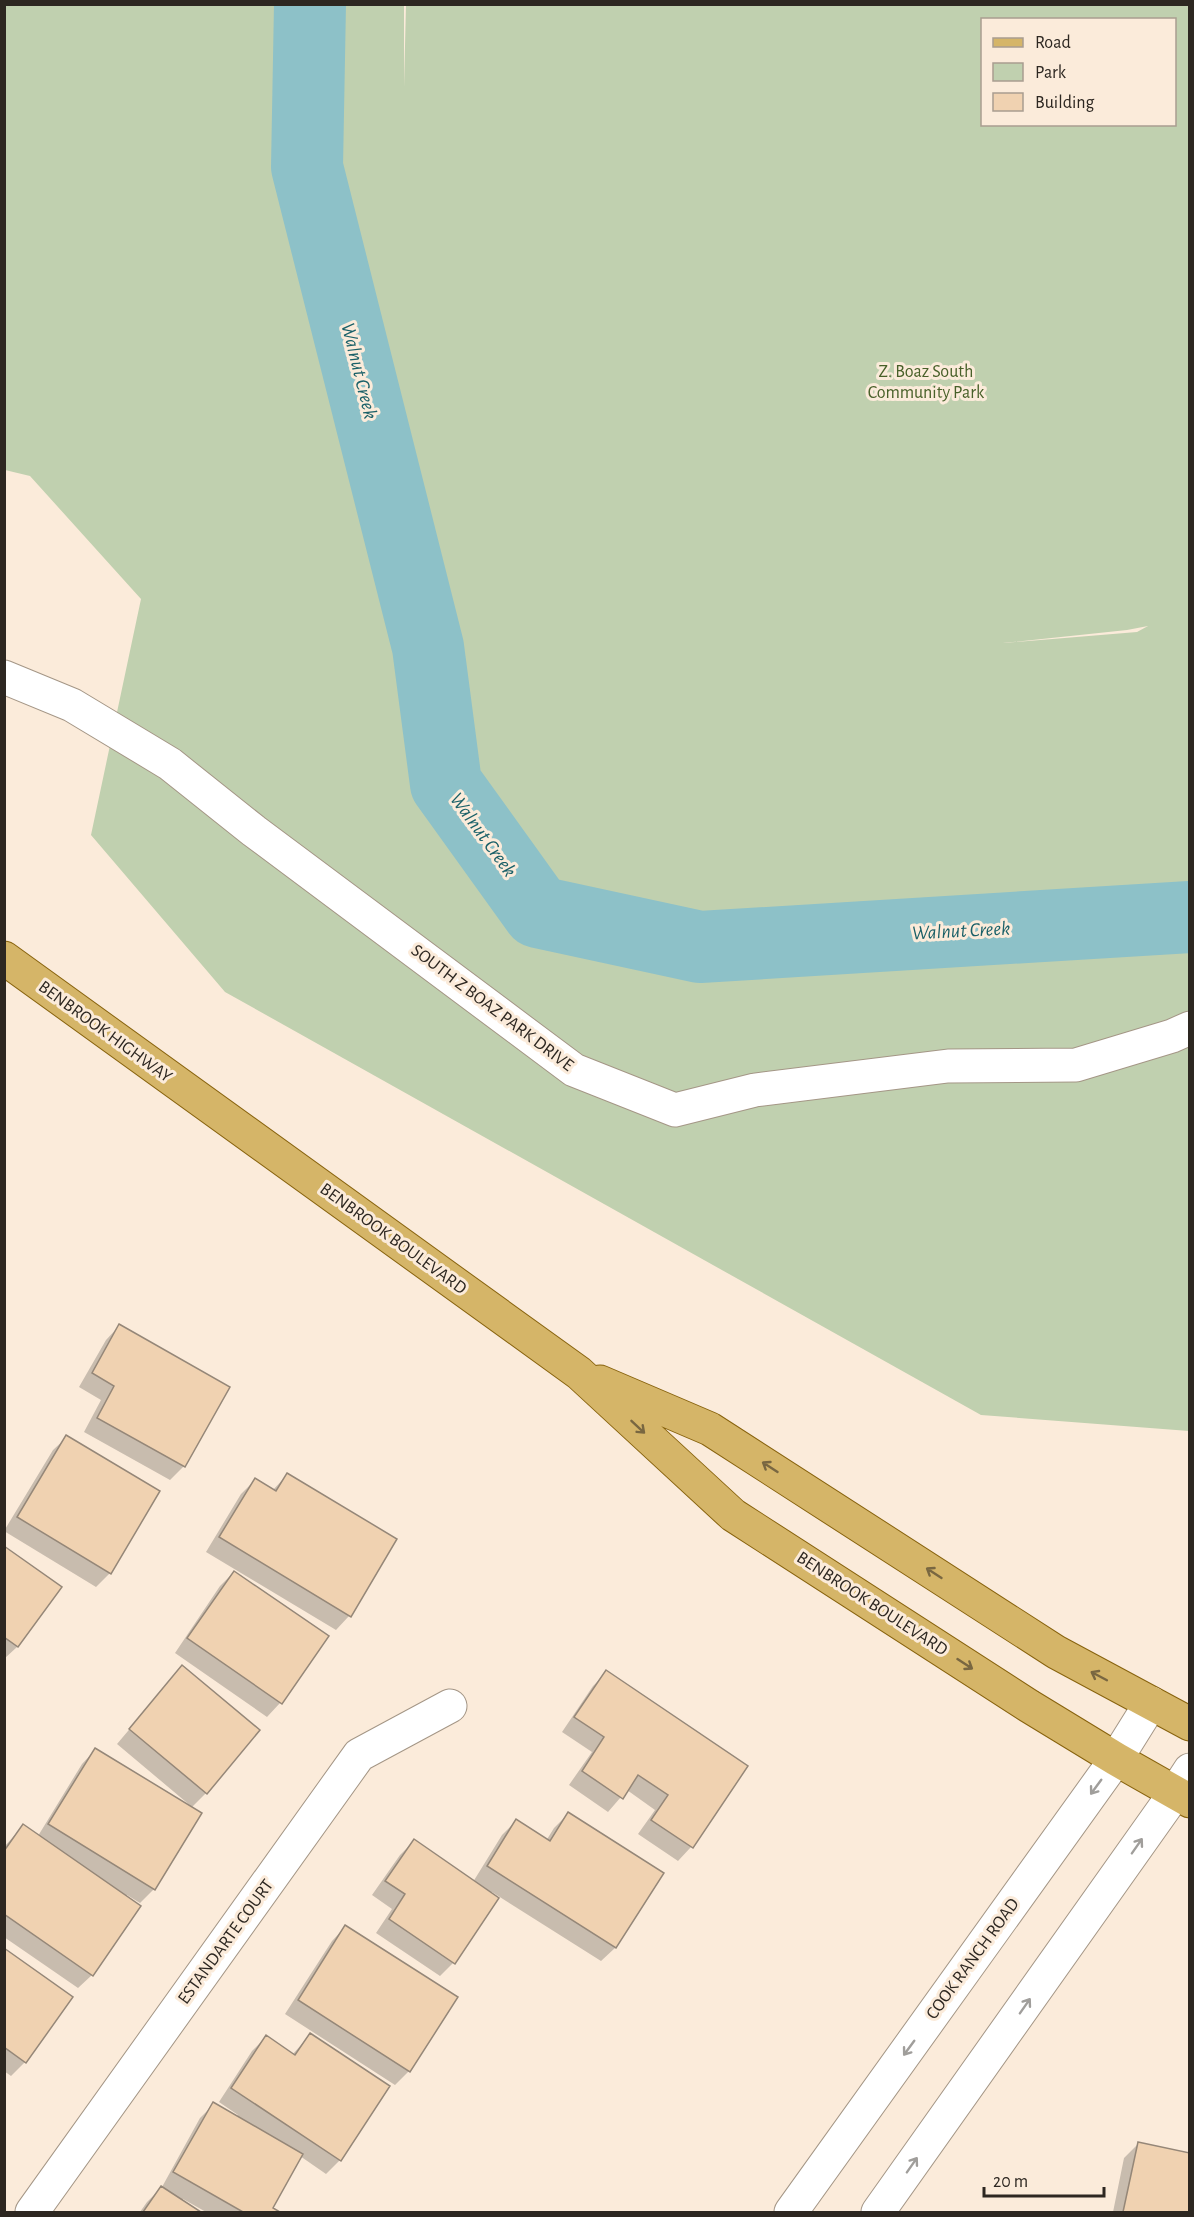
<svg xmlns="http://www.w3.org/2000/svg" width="1194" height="2217" viewBox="0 0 1194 2217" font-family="'Alegreya Sans',sans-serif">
<rect width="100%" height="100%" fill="#fbebda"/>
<!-- green -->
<path fill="#c0d0af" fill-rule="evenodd" d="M5,5H404V87L406,5H1189V1431L981,1415L225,992L91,835L141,599L30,476L5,470ZM982,20H1174V124H982ZM1148,626L1137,632L1003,643L1127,630Z"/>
<!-- shadow -->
<path fill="#0003" d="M119,1326L184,1466L170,1480L84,1432L101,1400L79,1387L106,1340Z
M67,1437L110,1573L96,1587L4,1531L53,1450Z
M287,1475L349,1616L336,1630L206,1552L241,1494L255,1480L272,1491Z
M4,1547L60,1587L17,1647L4,1659Z
M234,1572L327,1637L280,1703L267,1717L175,1653L220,1586Z
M182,1667L206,1793L192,1807L117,1744Z
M607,1672L746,1767L691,1847L678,1861L638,1834L655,1810L627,1790L608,1812L569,1785L592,1752L562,1732L593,1686Z
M95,1750L200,1814L154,1889L140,1903L127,1895L92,1975L78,1988L4,1937V1847L23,1826L38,1836L82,1764Z
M568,1814L662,1874L615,1948L601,1961L492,1892L453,1963L440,1976L376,1933L392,1909L372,1895L400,1855L414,1841L473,1882L502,1835L516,1821L546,1841L554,1828Z
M345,1927L409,2071L395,2085L285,2014L332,1941Z
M4,1950L25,2062L11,2076L4,2071Z
M310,2035L340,2160L326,2174L300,2156L270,2209L277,2212H206L183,2199L182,2202L198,2212H140L147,2202L162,2187L200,2118L214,2104L237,2117L238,2115L219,2102L252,2051L266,2037L292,2055Z
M1138,2144L1190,2154V2212H1113L1124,2158Z"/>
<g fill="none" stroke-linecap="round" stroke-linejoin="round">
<!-- river -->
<path stroke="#8dc1c8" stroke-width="72" d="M310,4L307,167L428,647L446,784L538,912L700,947L1190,917"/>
</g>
<!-- building -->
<path fill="#f0d2b1" stroke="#958778" stroke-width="1.5" d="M119,1324L230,1387L185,1467L97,1418L114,1386L92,1373Z
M66,1435L160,1491L111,1574L17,1517Z
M287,1473L397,1539L351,1617L219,1537L255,1478L276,1491Z
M4,1546L62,1587L18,1647L4,1637Z
M234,1571L329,1636L282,1704L187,1638Z
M182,1665L260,1730L207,1794L129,1729Z
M606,1670L748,1766L693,1848L651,1820L668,1795L638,1775L623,1799L582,1771L604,1737L574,1717Z
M95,1748L202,1813L155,1890L48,1824Z
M568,1812L664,1873L616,1948L487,1866L516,1819L550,1841Z
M23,1824L141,1906L93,1976L4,1914V1851Z
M414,1839L499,1898L455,1964L389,1919L405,1894L385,1881Z
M345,1925L458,1997L410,2072L298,2000Z
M4,1948L73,1997L26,2063L4,2047Z
M310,2033L390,2086L341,2161L231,2088L266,2035L295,2055Z
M213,2102L303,2154L273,2208L280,2212H243L173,2172Z
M1138,2142L1190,2153V2212H1123Z
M161,2186L201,2212H143Z"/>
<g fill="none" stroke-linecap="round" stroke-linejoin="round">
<defs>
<path id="minor" d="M4,677L72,705L170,764L254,831L574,1070L675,1110L755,1090L948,1066L1076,1065L1172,1036L1190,1028
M32,2212L359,1755L450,1706
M791,2212L1116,1759L1151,1703
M878,2212L1175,1793L1190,1770"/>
<path id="major" d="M4,958L579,1373L733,1515L1029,1706L1116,1759L1190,1801
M600,1382L710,1429L1056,1652L1190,1724"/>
</defs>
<!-- minor casing -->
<use href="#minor" stroke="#a49686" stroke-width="35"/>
<!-- major casing -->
<use href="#major" stroke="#88630e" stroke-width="35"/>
<!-- minor -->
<use href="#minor" stroke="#fff" stroke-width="33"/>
<!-- major -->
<use href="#major" stroke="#d5b568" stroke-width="33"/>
</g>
<!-- one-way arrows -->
<defs><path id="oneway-shaft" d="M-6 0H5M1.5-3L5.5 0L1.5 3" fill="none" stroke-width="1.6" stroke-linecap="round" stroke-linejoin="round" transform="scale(1.5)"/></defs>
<g stroke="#796741">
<use href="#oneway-shaft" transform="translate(638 1427) rotate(43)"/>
<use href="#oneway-shaft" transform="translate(770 1467) rotate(-147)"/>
<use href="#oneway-shaft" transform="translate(934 1573) rotate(-147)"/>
<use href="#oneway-shaft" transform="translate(965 1664) rotate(33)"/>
<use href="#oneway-shaft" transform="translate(1099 1676) rotate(-152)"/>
</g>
<g stroke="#a09e9b">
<use href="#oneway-shaft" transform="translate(1096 1787) rotate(126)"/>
<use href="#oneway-shaft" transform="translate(1137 1846) rotate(-55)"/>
<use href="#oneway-shaft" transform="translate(1025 2006) rotate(-55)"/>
<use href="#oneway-shaft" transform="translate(909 2048) rotate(126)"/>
<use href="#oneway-shaft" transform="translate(912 2165) rotate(-55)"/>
</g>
<g text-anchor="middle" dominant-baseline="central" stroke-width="6" stroke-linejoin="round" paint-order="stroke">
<!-- park labels -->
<g font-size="18" fill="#486029" stroke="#fbebda">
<text x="926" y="372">Z. Boaz South<tspan x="926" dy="21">Community Park</tspan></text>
</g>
<!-- street labels -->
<g font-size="18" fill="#2d2721" stroke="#fbebda">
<text transform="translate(492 1008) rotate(37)">SOUTH Z BOAZ PARK DRIVE</text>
<text transform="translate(105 1032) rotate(36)">BENBROOK HIGHWAY</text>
<text transform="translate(393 1239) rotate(36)">BENBROOK BOULEVARD</text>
<text transform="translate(872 1604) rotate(33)">BENBROOK BOULEVARD</text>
<text transform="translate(226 1942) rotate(-54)">ESTANDARTE COURT</text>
<text transform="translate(973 1959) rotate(-54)">COOK RANCH ROAD</text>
</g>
<!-- water labels -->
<g font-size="20" font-style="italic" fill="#1a6068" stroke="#fbebda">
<text transform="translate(359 371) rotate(76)">Walnut Creek</text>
<text transform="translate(483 835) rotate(54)">Walnut Creek</text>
<text transform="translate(961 931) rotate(-3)">Walnut Creek</text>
</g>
</g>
<!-- border -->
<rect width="1194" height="2217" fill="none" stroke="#2d2721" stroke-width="12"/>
<!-- legend -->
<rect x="981" y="18" width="195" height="108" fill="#fbebda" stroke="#a99d90" stroke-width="1.5"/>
<rect x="993" y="38" width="30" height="9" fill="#d5b568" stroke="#a99d90" stroke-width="1.5"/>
<text x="1035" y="48" font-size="18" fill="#2d2721">Road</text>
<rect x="993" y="63" width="30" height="18" fill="#c0d0af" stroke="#a99d90" stroke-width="1.5"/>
<text x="1035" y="78" font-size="18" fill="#2d2721">Park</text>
<rect x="993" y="93" width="30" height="18" fill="#f0d2b1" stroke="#a99d90" stroke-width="1.5"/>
<text x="1035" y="108" font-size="18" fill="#2d2721">Building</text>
<!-- scale -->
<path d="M984 2187v9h120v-9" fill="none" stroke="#2d2721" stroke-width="3"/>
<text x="993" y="2187" font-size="18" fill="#2d2721" stroke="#fbebda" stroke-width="4.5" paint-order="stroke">20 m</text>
</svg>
